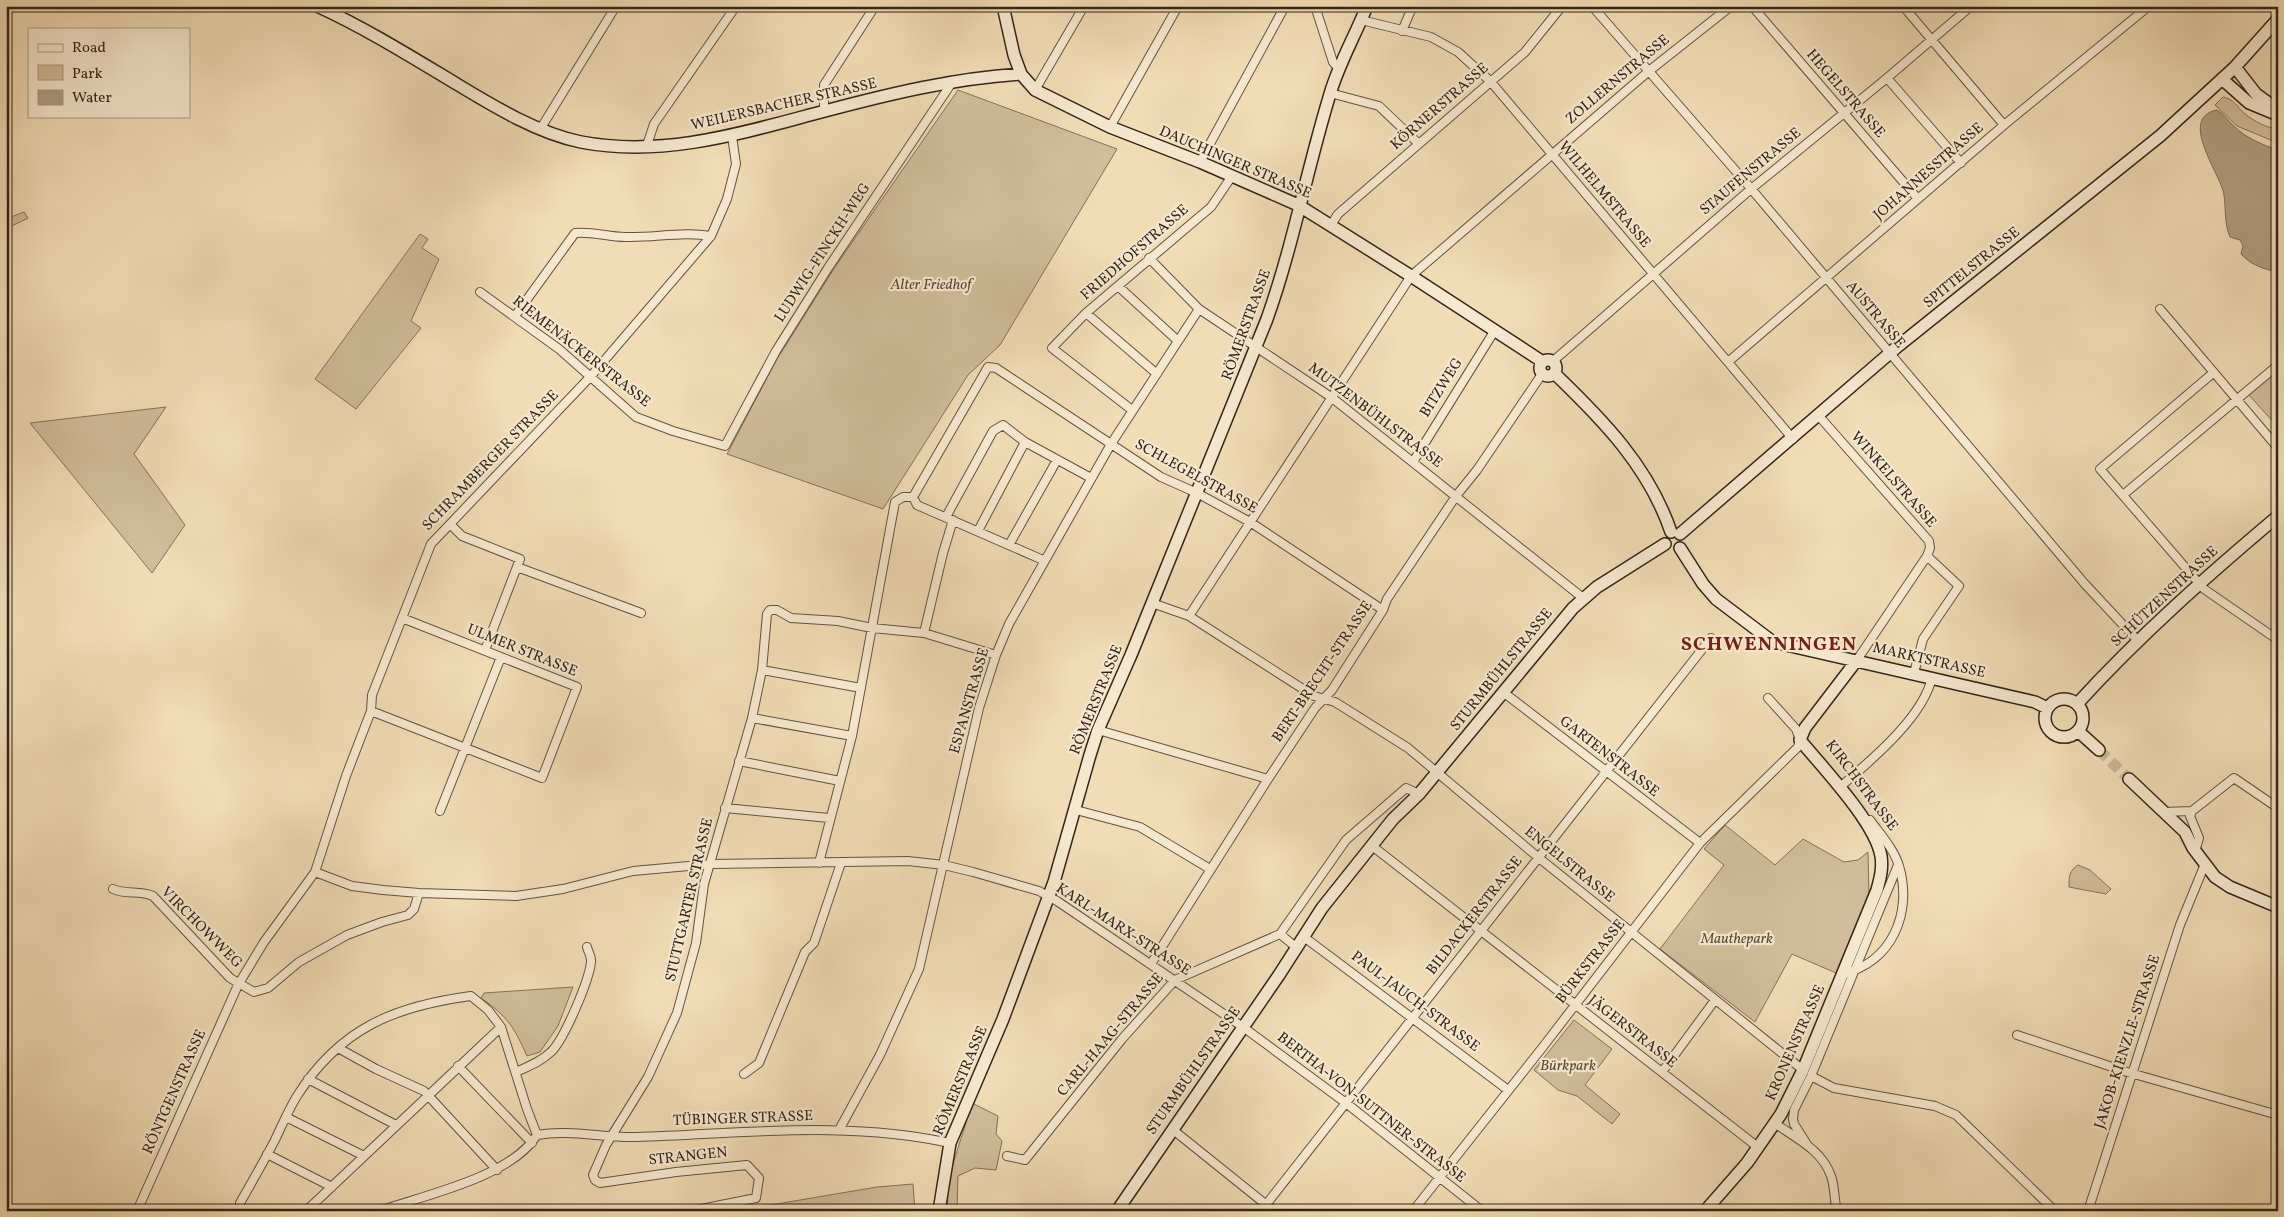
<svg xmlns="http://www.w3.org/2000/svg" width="2284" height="1217" viewBox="0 0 2284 1217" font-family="Vollkorn,serif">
<rect width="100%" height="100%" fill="#f1dcb5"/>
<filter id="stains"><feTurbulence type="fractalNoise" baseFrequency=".004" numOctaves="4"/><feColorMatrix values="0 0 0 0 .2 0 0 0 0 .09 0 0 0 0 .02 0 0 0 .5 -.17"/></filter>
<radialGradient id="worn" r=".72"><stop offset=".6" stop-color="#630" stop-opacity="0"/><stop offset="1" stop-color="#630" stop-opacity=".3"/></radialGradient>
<!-- green -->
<path fill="#d1bd9b" stroke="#82715a" d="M958,90L1117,149L1000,345L968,375L883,509L727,454L777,359L835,267Z
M2223,97C2234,99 2237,107 2245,114C2254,121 2266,128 2278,129V143L2237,126L2215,105Z
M24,212L28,218L6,229V219Z
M420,234L428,239L422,248L439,259L411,321L421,328L356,409L315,379Z
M2278,367V427L2247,393Z
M166,407L134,454L185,525L152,573L30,423Z
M1725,825L1775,865L1803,839L1844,862L1858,860L1868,852L1869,895L1836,973L1792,954L1755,1022L1660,949L1724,865L1704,849Z
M2078,865L2090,870L2111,889L2106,894L2069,887C2069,876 2069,871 2078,865Z
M573,987L558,1026L540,1052L527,1056C514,1027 508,1017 481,998L484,993Z
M1574,1020L1612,1049L1585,1085L1620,1114L1612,1124L1577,1096L1558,1090L1534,1070Z
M972,1103L998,1116L996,1134L1002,1141L996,1170L975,1168L958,1176L957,1211H947L949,1177Z
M913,1184L915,1211H735L877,1187Z"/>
<!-- water -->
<path fill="#b09e80" stroke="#7e6e57" d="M2217,110C2225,115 2228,121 2235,127C2246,138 2263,145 2278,150V272C2263,269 2251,265 2241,254L2243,246L2240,240L2230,237C2224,223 2226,209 2224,195C2221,174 2177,118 2217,110Z"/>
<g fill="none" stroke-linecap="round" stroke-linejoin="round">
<!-- secondary-tunnel -->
<path stroke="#cbb796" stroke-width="11" stroke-dasharray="11 5.5" stroke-linecap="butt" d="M2099,750L2129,779"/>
<defs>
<path id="street" d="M1315,6L1333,62L1338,68
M1592,6L1748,185L2084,583L2138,641
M1752,6L1918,199
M1903,6L2004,125
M1361,20L1431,37L1458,52L1491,82L1793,439
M1402,31L1411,10L1416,6
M1887,78L1961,163
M1035,90L1084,6
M1330,93L1379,106L1419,144
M824,111V85L875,6
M1110,127L1178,6
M541,128L616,6
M646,148L654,124L736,6
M1200,162L1285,6
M1331,225L1338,214L1525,52L1562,6
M1149,258L1199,309L1331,397L1583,598
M1119,287L1178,341
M480,292L559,349L636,417L673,431L725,446L776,351L828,268L953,81
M2160,309L2278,448
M1086,313L1157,374
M515,316L575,233C592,231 608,237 625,237C654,238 683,231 711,236
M1552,362L1751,189L1887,78L1971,6
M1728,362L2004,125L2149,6
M2213,373L2100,469L2204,589L2278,640
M1132,410L1052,348L1086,313L1211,207L1232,176
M1818,415L1929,541L1930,548L1927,556L1857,660
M1413,462L1495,330
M2123,495L2278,365
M946,517L993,431L1003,425L1025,442L1091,478
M450,524L462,536L520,559L485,650
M978,531L1025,442
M1009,545L1057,460
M1043,560L917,505L913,497L988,367L996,368L1161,477L1197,493L1250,522L1383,610
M517,567L641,613
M1152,603L1189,616L1314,696L1335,702L1408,748L1539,858L1803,1070
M1189,616L1411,276L1649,71L1731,6
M924,633L943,553L953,520
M762,670L861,688
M1914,673L1923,639L1959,586L1927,556
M1503,692L1700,843
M371,711L542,778L577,687L402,618
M752,718L852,736
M1098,730L1268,779
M739,761L840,781
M1839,788C1869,762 1924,717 1932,677
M725,808L829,818
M1076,810L1140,827L1210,869
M440,811L501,657
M2192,811L2190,816L2199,838L2195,852
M2163,812L2192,811L2234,778L2278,808
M1371,845L1759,1148
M819,863L852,736L895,502L903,497H913
M315,872L352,886L383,890L419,893L516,896L563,889L633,871L711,864L908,861L944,865L973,872L1039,891L1057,901L1243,1027L1346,1103L1482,1211
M113,889C126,895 140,890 153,896L230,978L254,992L268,988L299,962L347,935L382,922L408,915L414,909L419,893
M1304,937L1508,1090
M1297,948L1280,934L1346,840L1406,788L1419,794
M1151,964L1268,779L1315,708L1332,690L1383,610L1387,599L1456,496L1477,470L1542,374
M1842,974C1892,963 1913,912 1899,866C1894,849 1880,834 1870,820
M2017,1035L2127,1072L2278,1115
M338,1048L376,1069L424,1091L497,1170
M458,1066L532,1143
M516,1072C529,1066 542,1061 552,1051C565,1037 589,981 591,962C592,957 588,952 587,947
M1662,1072L1715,1000
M744,1074L759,1063L805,952L814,943L841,863
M1811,1076L1834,1088L1935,1106L1956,1115L2055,1211
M308,1079L396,1125
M286,1117L364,1156
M1776,1124C1797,1139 1822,1150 1831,1176C1835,1187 1834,1200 1837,1211
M1172,1129L1274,1211
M839,1130L880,1055L919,969L979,708L996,655L1009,624L1111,444L1199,309
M537,1135C569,1129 603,1138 636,1137C741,1134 846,1120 950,1143
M1806,1143L1794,1124L1793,1119L1794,1110L1811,1076L1898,865
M267,1154L332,1187
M1007,1156L1025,1160L1122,1039L1175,980L1280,934
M137,1211L238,985L264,942L315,872L346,776L371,711L372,695L431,544L591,376L711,236L727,199L736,164L732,136
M240,1211V1203C252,1182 264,1161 275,1140C282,1125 289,1109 297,1096C340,1028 395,1006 471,996L488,1010L501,1027L527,1109L537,1135C511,1177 425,1195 379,1211
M306,1211L501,1027
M691,1211L756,1198L759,1178L747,1165L676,1172L600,1183L595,1180L593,1175L606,1145L648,1077L677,1013L696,943L704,884L752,718L762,670L767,614L770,610H777L791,618L838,621L872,628L924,633L996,655
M1261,1211L1711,638
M1413,1211L1542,1048L1700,843L1798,747L1800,740L1796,729L1768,698
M2088,1211L2180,925L2205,864"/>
<path id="secondary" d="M317,6C365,28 410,56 455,83C493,106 537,133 581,142C665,158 745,132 825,111C889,94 955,78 1021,74
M1003,6L1014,55L1021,74L1035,90L1110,127L1200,162L1298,205L1411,276L1543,362
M2235,67L2256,94L2278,110
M2222,79L2249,103L2278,115
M1540 368a8 8 0 1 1 16 0a8 8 0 1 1-16 0Z
M1554,373C1603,420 1649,467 1671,532
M1680,534L1897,347L2160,136L2235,67L2278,19
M1680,548L1703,584L1716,599L1773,642L2035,702L2047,708
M2045 718a19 19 0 1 1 38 0a19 19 0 1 1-38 0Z
M2077,704C2139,636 2208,575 2278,516
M2078,731L2099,750
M2129,779L2185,832L2193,848L2215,877L2230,887L2278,907
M939,1211L950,1143L1003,1019L1054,882L1090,755L1098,730L1131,655L1267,319C1293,246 1307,169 1330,94C1339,63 1355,36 1367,6
M1117,1211L1279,975L1322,908L1393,819L1419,794L1573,608L1597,587L1665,544
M1705,1211L1747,1163L1781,1114L1803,1070L1877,890C1880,879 1883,868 1881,856C1875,822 1823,768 1800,740L1805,728L1857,660"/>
</defs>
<!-- street casing -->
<use href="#street" stroke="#625341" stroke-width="10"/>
<!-- secondary casing -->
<use href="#secondary" stroke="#33251a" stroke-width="14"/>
<!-- street -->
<use href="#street" stroke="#f6e8cf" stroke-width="8"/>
<!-- secondary -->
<use href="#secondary" stroke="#f6e8cf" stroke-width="11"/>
</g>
<g text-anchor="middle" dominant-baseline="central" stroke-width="4.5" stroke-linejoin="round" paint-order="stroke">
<!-- street labels -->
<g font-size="15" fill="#33251a" stroke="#f6e8cf">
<text transform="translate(1618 80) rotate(-40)">ZOLLERNSTRASSE</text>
<text transform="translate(1845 94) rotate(49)">HEGELSTRASSE</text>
<text transform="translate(784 105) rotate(-13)">WEILERSBACHER STRASSE</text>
<text transform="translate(1440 107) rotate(-41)">KÖRNERSTRASSE</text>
<text transform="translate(1235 163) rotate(23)">DAUCHINGER STRASSE</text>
<text transform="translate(1751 172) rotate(-40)">STAUFENSTRASSE</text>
<text transform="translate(1929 172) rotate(-41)">JOHANNESSTRASSE</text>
<text transform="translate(1604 195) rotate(50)">WILHELMSTRASSE</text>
<text transform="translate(823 253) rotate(-57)">LUDWIG-FINCKH-WEG</text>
<text transform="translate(1135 253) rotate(-41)">FRIEDHOFSTRASSE</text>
<text transform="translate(1972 268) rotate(-39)">SPITTELSTRASSE</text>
<text transform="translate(1875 315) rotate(50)">AUSTRASSE</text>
<text transform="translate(1247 325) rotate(-70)">RÖMERSTRASSE</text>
<text transform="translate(581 352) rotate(38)">RIEMENÄCKERSTRASSE</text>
<text transform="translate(1442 388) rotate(-58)">BITZWEG</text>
<text transform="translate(1375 416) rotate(37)">MUTZENBÜHLSTRASSE</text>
<text transform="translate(491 461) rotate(-46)">SCHRAMBERGER STRASSE</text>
<text transform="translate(1196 477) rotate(29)">SCHLEGELSTRASSE</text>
<text transform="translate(1893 480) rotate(49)">WINKELSTRASSE</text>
<text transform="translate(2165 597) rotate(-43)">SCHÜTZENSTRASSE</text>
<text transform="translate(522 651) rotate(22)">ULMER STRASSE</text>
<text transform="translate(1929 661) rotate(13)">MARKTSTRASSE</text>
<text transform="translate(1502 670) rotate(-51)">STURMBÜHLSTRASSE</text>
<text transform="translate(1323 672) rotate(-56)">BERT-BRECHT-STRASSE</text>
<text transform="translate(1097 700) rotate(-68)">RÖMERSTRASSE</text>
<text transform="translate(970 701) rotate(-74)">ESPANSTRASSE</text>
<text transform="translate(1609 757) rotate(38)">GARTENSTRASSE</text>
<text transform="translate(1861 786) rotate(53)">KIRCHSTRASSE</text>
<text transform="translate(1569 865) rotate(39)">ENGELSTRASSE</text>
<text transform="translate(690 900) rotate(-77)">STUTTGARTER STRASSE</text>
<text transform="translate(1475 916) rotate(-52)">BILDACKERSTRASSE</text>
<text transform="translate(201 928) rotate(45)">VIRCHOWWEG</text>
<text transform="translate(1123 930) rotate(33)">KARL-MARX-STRASSE</text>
<text transform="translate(1591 962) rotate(-52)">BÜRKSTRASSE</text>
<text transform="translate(1415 1002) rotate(37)">PAUL-JAUCH-STRASSE</text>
<text transform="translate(1632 1032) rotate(38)">JÄGERSTRASSE</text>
<text transform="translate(1111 1035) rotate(-50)">CARL-HAAG-STRASSE</text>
<text transform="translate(2128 1042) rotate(-72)">JAKOB-KIENZLE-STRASSE</text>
<text transform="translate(1796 1043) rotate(-66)">KRONENSTRASSE</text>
<text transform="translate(1194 1071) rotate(-55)">STURMBÜHLSTRASSE</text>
<text transform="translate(961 1081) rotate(-67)">RÖMERSTRASSE</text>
<text transform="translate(175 1092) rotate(-66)">RÖNTGENSTRASSE</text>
<text transform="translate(1371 1108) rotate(38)">BERTHA-VON-SUTTNER-STRASSE</text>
<text transform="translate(743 1119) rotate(-2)">TÜBINGER STRASSE</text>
<text transform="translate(688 1157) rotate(-6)">STRANGEN</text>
</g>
<!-- park labels -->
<g font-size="15" font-style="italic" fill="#5a4b3a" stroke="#f6e8cf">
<text x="931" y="285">Alter Friedhof</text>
<text x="1737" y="939">Mauthepark</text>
<text x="1568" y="1066">Bürkpark</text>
</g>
<!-- district labels -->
<g font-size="20" font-weight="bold" letter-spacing="1" fill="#7a1f14" stroke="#f6e8cf">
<text x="1769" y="645">SCHWENNINGEN</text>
</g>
</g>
<!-- margin -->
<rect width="2284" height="1217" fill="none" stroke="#f1dcb5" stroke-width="25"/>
<rect x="8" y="8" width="2269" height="1202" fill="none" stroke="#33251a" stroke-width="2.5"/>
<rect x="12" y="12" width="2259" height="1192" fill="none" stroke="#33251a"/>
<!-- legend -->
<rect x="28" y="28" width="162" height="90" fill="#f6e8cf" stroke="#a89a87"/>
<rect x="38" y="44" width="25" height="8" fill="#f6e8cf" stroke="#a89a87"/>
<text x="72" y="52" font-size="15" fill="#33251a">Road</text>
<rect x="38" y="65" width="25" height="15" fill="#d1bd9b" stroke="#a89a87"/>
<text x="72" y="78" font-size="15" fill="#33251a">Park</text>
<rect x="38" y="90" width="25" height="15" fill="#b09e80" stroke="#a89a87"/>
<text x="72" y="102" font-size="15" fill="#33251a">Water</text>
<rect width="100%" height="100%" filter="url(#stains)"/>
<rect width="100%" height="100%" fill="url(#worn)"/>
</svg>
